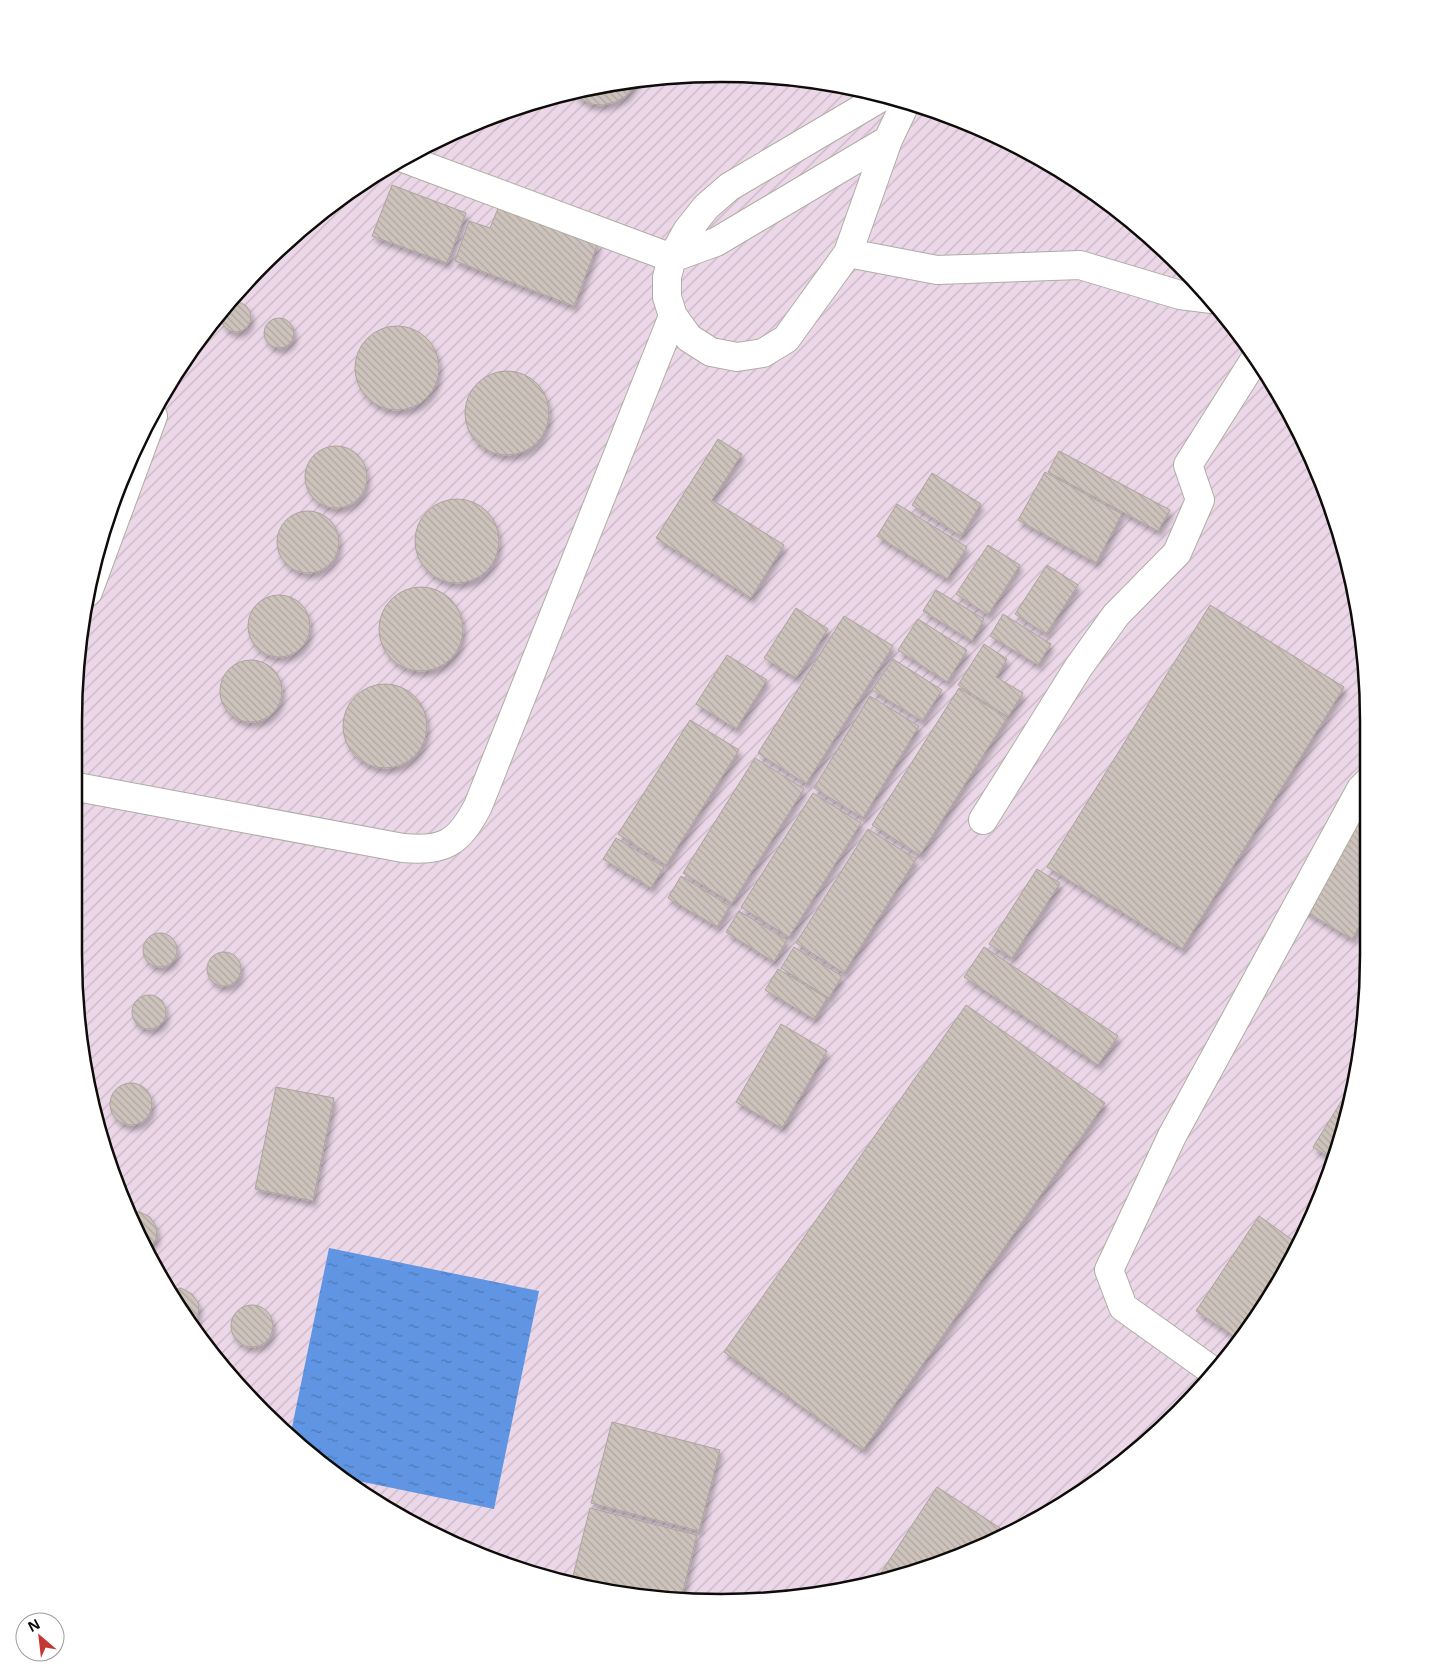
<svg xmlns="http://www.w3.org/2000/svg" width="1443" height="1677" viewBox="0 0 1443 1677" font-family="'Open Sans',sans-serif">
<defs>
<pattern id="industrial-furrows" width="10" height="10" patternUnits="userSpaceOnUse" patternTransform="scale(1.25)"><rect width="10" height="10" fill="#ebd7e7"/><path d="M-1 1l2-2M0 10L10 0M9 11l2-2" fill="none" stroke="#c8b7c5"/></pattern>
<pattern id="water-ripples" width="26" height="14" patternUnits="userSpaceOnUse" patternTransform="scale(1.25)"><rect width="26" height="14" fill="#6095e3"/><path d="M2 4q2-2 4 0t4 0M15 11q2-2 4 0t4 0" fill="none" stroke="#4e78b6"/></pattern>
<pattern id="building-back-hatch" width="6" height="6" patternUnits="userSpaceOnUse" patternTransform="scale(1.25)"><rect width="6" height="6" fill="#cdc3bc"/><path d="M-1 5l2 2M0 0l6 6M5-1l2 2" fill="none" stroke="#afa6a0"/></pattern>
<filter id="shadow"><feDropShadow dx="3" dy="5.5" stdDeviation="2.5" flood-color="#0004"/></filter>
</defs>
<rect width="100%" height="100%" fill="#ebe8de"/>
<!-- industrial -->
<path fill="url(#industrial-furrows)" d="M764,75L889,96L1008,140L1116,207L1208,294L1282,397L1335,513L1368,679L1369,956L1357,1082L1320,1203L1260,1315L1179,1414L1046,1516L930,1569L764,1602L637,1598L474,1554L361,1494L235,1383L141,1242L96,1123L74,955L79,637L96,554L141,435L208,327L295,234L398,160L513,108L637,79Z"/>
<!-- water -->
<path fill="url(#water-ripples)" d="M329,1248L539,1291L494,1509L344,1478L291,1432Z"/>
<!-- building -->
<path fill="url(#building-back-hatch)" stroke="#ada39d" filter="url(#shadow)" d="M639,79L626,96L615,102L603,105L590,104L573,94Z
M392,185L466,213L447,263L372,236Z
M499,206L598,243L574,306L455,261L469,221L490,228Z
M221 317a15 15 0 1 1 30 0a15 15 0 1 1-30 0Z
M264 333a15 15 0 1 1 30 0a15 15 0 1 1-30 0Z
M355 368a42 42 0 1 1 84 0a42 42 0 1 1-84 0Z
M465 413a42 42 0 1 1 84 0a42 42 0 1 1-84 0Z
M718,439L742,454L712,500L784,545L751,598L656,538Z
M305 477a31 31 0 1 1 62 0a31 31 0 1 1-62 0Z
M1059,451L1170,510L1158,531L1048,472Z
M1045,472L1122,514L1096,563L1018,520Z
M932,473L981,504L961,536L912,505Z
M415 541a42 42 0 1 1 84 0a42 42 0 1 1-84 0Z
M897,504L967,547L947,579L877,536Z
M277 542a31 31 0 1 1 62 0a31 31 0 1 1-62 0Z
M988,545L1020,565L988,615L956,594Z
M1047,565L1078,585L1046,634L1015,614Z
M379 629a42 42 0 1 1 84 0a42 42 0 1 1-84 0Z
M936,590L984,619L972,641L923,611Z
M248 626a31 31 0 1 1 62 0a31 31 0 1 1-62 0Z
M1210,605L1344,687L1182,949L1047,867Z
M796,608L828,629L796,678L764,658Z
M1003,614L1051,644L1038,665L990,636Z
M844,616L893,646L806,784L758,753Z
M918,619L967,650L947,682L898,650Z
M984,644L1007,659L996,677L1023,693L1008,717L958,685Z
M727,655L767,680L736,729L696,704Z
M893,659L942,690L922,721L872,690Z
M220 691a31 31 0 1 1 62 0a31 31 0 1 1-62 0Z
M343 726a42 42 0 1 1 84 0a42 42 0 1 1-84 0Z
M959,688L1007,718L920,855L872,825Z
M870,696L919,726L863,818L814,788Z
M690,720L739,750L666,865L618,834Z
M755,758L804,789L732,903L683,873Z
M813,793L861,823L789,937L741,907Z
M1368,802L1369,910L1352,939L1303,910Z
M868,829L916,859L844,973L796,943Z
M616,838L664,867L651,888L603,859Z
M1037,869L1060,883L1012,958L989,944Z
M681,876L730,906L717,927L668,898Z
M739,911L787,940L774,962L726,932Z
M143 950a17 17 0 1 1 34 0a17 17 0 1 1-34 0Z
M794,947L842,976L829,998L781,968Z
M984,947L1118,1036L1098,1065L964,977Z
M207 969a17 17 0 1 1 34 0a17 17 0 1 1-34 0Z
M778,969L827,998L814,1019L765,990Z
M132 1012a17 17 0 1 1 34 0a17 17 0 1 1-34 0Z
M966,1005L1105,1103L863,1450L724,1352Z
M781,1024L827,1051L782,1128L736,1102Z
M1357,1076V1082L1333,1160L1313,1147Z
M110 1104a21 21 0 1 1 42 0a21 21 0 1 1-42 0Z
M276,1087L334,1098L313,1201L255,1189Z
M140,1212L150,1217L157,1228L156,1240L146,1250L130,1213Z
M1259,1216L1298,1244L1260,1315L1240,1340L1196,1311Z
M181,1288L192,1294L199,1304L198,1317L194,1322L172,1289Z
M231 1326a21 21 0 1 1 42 0a21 21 0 1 1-42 0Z
M612,1422L720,1450L699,1531L591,1503Z
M937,1487L1000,1528L991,1541L930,1569L877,1579Z
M590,1508L697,1535L681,1599L637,1598L572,1580Z"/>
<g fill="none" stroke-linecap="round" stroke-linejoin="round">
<defs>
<path id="minor" d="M885,95L729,187L706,207L687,231L672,258L667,277V297L673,316L689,338L711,352L737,357L763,353L786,339L848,253L888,140L906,102
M403,158L672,258L716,242L888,140
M848,253L937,270L1080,265L1180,295L1212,299
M88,592L153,416
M77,787L403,848C444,852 459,843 478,806L673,316
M983,820L1078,668L1116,615L1177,553L1200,500L1188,465L1255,359
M1214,1372L1123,1307L1109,1270L1172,1136L1361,789L1368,782"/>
</defs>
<!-- minor casing -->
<use href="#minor" stroke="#afada3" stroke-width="30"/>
<!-- minor -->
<use href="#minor" stroke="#fff" stroke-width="28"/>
</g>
<!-- crop -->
<path d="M0 0H1443V1677H0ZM721 82H721A639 639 0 0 1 1360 721V955A639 639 0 0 1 721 1594H721A639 639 0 0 1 82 955V721A639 639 0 0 1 721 82Z" fill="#fff" fill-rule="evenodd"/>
<path fill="none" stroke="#0d0c09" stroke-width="2.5" d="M721 82H721A639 639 0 0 1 1360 721V955A639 639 0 0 1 721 1594H721A639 639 0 0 1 82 955V721A639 639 0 0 1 721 82Z"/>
<!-- north arrow -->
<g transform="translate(40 1637) rotate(332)"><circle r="24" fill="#ffffff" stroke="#9e9e9d"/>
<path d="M0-4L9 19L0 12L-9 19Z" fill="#c53733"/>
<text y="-8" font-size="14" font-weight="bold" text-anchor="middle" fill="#0d0c09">N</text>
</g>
</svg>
